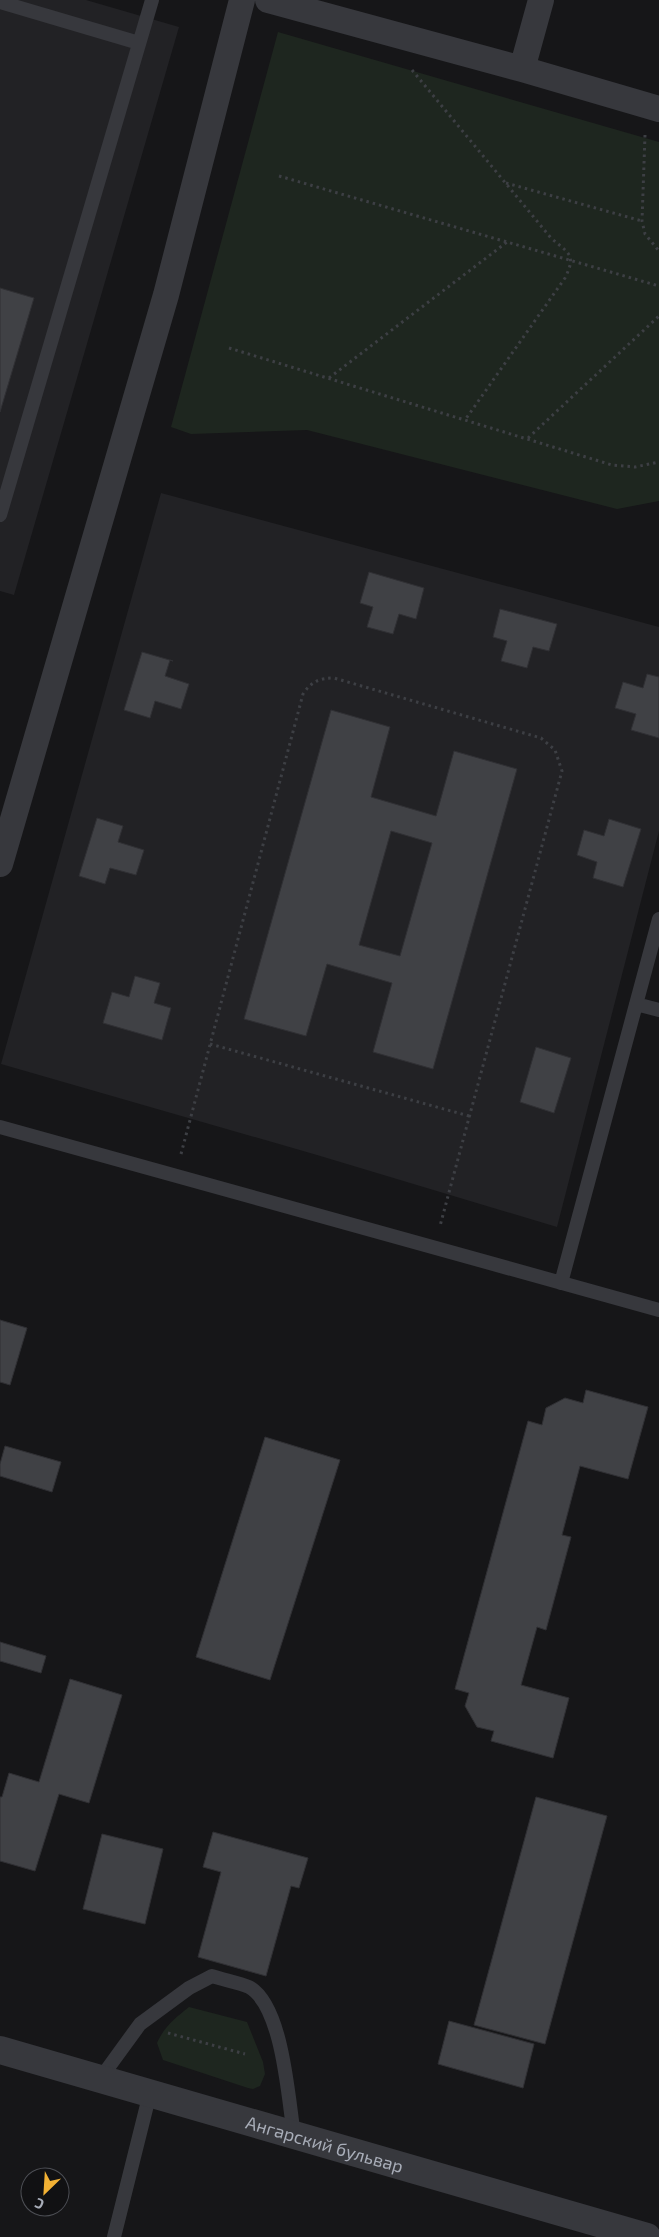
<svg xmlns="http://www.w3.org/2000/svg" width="659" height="2237" viewBox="0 0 659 2237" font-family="'Exo 2',sans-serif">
<rect width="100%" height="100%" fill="#161618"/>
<!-- built -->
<path fill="#222225" d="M0,0H86L179,27L14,595L0,591Z
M161,493L659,627V831L557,1227L317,1155L1,1064Z"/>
<!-- green -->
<path fill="#1e261f" d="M278,32L659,142V501L617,509L307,430L191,434L171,427Z
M189,2007L247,2022L263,2062L265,2074L260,2086L253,2089L248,2088L163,2060L157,2043C164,2027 175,2018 189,2007Z"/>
<!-- building -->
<path fill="#404145" stroke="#303034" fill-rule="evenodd" d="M0,288L34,298L0,412Z
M369,572L424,588L416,619L399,614L393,634L367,627L373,607L360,603Z
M500,609L557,624L549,651L533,647L527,668L501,661L507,641L493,637Z
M142,652L173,661L170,660L165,676L189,684L181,709L155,701L150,718L124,710Z
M647,674L659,677V738L631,730L636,714L615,708L623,682L643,688Z
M331,710L390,727L371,797L436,816L454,751L517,769L433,1069L373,1052L392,983L327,964L306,1036L244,1019ZM391,831L432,843L400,956L359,945Z
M97,818L123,826L118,842L144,850L136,875L110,868L105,884L79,876Z
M609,819L641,829L623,887L593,878L597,862L577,855L584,830L604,836Z
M135,976L160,983L154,1003L171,1008L162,1040L103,1023L112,992L129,997Z
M536,1047L571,1058L554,1113L520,1102Z
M0,1320L27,1328L10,1385L0,1382Z
M586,1390L648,1407L628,1479L580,1466L562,1535L571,1537L546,1630L537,1627L521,1685L569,1698L553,1758L491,1741L494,1731L477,1727L465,1706L469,1693L455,1689L528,1421L542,1425L546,1408L565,1398L583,1403Z
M265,1437L340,1460L270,1680L196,1657Z
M5,1446L61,1462L52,1492L0,1476V1464Z
M0,1642L46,1656L41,1673L0,1661Z
M70,1679L122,1695L89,1803L59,1794L35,1871L0,1861V1797H2L9,1773L39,1782Z
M536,1797L607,1816L545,2044L474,2025Z
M213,1832L308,1858L299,1888L291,1886L266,1976L198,1957L221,1872L203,1867Z
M102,1834L163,1849L145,1924L83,1909Z
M449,2021L534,2044L523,2088L438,2064Z"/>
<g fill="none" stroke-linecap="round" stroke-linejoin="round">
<!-- path -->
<path stroke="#3d3f44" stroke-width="3" stroke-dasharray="2.5 4" stroke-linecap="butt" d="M412,70L551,238C568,253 577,254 565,278L465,420
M645,135L642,221L645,234L659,251
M279,176L659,286
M506,183L642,221
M229,348L612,465L635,467L659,462
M329,378L507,242
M528,438L659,316
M210,1044L469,1116
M181,1154L303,694C311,682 319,678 334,678L541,738L555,750L562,771L440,1226
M168,2033L245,2054"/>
<!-- service -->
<path stroke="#37383d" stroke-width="14" d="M0,2L139,43
M0,515L152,0
M636,1004L659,1010
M0,1127L659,1310
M561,1283L659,919
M100,2079L140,2024L189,1988L212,1976C223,1980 238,1982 249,1987C283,2006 288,2098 294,2135
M114,2237L150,2093"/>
<!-- minor -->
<path stroke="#37383d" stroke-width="26" d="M268,0L522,69L659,109
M522,69L541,0
M0,864L166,295L242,0"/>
<!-- tertiary -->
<path stroke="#37383d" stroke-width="28" id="s1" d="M0,2050L647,2237"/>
</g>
<g text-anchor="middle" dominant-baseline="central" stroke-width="4.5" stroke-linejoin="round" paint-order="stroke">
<!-- street labels -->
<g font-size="18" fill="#a8adb8" stroke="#111113">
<text stroke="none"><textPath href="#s1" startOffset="338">Ангарский бульвар</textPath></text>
</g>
</g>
<!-- north arrow -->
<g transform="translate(45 2192) rotate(205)"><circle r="24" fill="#111113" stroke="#4d4f55"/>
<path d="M0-4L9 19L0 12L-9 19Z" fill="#f2b134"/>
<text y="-8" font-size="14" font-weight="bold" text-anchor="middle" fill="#a8adb8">С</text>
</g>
</svg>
